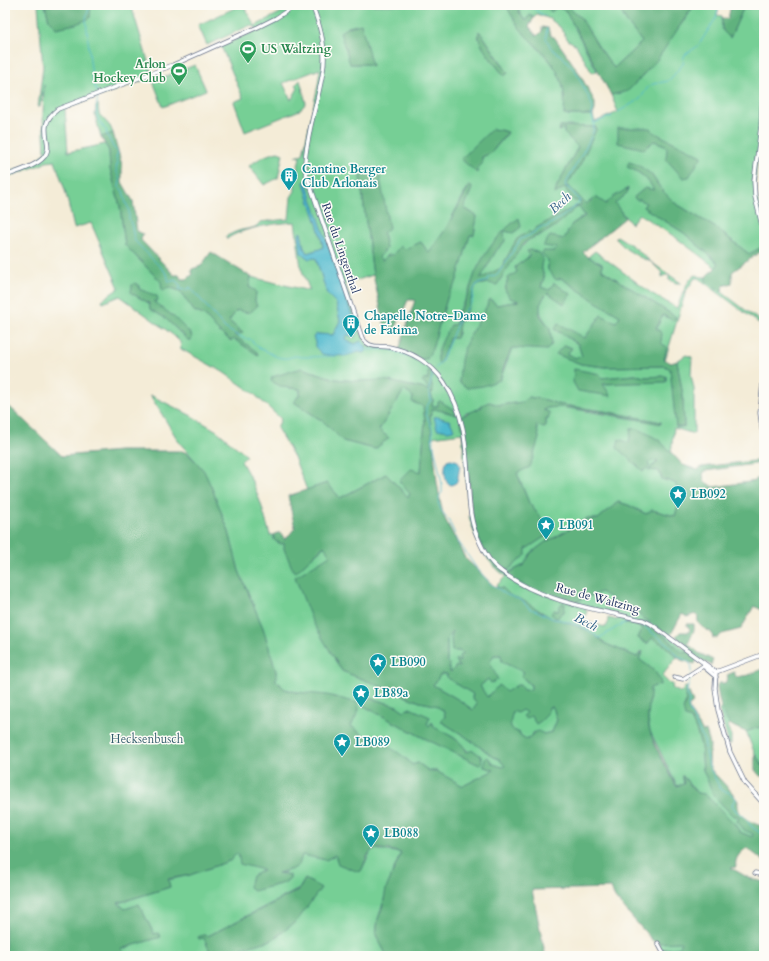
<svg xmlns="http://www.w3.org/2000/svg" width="769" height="961" viewBox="0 0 769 961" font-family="Cardo,serif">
<rect width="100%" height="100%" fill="#fdfcf7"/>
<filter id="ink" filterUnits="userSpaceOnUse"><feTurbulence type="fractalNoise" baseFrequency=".025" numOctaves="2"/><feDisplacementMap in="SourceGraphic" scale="8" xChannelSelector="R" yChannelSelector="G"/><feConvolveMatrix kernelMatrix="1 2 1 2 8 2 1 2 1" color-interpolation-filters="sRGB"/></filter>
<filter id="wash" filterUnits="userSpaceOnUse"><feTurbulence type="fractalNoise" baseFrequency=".012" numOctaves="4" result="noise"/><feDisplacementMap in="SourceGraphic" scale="16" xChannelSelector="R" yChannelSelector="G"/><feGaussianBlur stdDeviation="0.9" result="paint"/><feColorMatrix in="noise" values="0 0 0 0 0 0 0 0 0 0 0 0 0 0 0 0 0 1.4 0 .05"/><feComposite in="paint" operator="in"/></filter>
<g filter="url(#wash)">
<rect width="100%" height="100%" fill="#f4ecd7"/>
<!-- green -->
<path fill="#76cf95" stroke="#487f7a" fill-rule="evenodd" d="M38,5H45L49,20L89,18L91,5H131L151,71L150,78L65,109L68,152L105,144L109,151L110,169L120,206L125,245L161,282L169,287L180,291L194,311L205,316L212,324L247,348L233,334L243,333L229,321L237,310L255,301L256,291L249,287L251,277L310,291L301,268L295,222C277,223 241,228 227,239L226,236C230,235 234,232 238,231C246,228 256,230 260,222L289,219L291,197L295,191V180L300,157L295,156L303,154L318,85L320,69L283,83L291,100L298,88L296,84L300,80L306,103L300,110L245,132L234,102L243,98L221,46L257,30L254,26L252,27L251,25L207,45L198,25L241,5H243L255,26L295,5H506C511,15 518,25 525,34C536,48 551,58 559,75C565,87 565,101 564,115H593L595,122L618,112L611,95L628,91L687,17L694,5H720L717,15L722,16V30L730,38L743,9L751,8L752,5H764V68L760,97L764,98L756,170L755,189L764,227V246L749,254L716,228L675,203L661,189L651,174L628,167C641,173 647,178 655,191L645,188L635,197L646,203L643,207L684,233L716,261L718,264L716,268L675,237L639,214L631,224L614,203L627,193L628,189C620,194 611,197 606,204H586L580,201L581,205L576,206L536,228L531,233L517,239L501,268L479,280L496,251L505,241L476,272L466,298L456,315V324L451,325L445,350L450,338H456L458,333L459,321L464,319L476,285L488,283L516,254L528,240L545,233L554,227L578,206L585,215L572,224L564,239L544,245L558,248L554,251L542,254L548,260V270L620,316L617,322L595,323L585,338L554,329L578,344L582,356L576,358L567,354L572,348L564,345L557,354L581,364L605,367L665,366L671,369L676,427H684L683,396L677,361L686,355L692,357L691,375L694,389V434L674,428L671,453L659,440L629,443L649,466L648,464L652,460L658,462L652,466L659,471L662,479L675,483L687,490L680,499L675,516L652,510L646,514L628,505L618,502L598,519H586L554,538L547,541L531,553L524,565L508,573L573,604L580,600L601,592L620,604L626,605L636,609L641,617L652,623L670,636L688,652V653L682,652L675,645H673L672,642C660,633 644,616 627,624L635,625L642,629L638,638L647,644L652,637L664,645L677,657L662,676L670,684H673L672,688L681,693L685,687H687L685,696L701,745L703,770L738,816L739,818L737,821L753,834L752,837L740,832L734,823L697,793L683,776L684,784L677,786L650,731L648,720L650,687L661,684L654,671L639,659L643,652L641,651L637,657L606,644L590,631L580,626L561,620L553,619L522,600L511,596L503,588L495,587L506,576C485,563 476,540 469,516L526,549L552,532L529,503L517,473L539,438L536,425L544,428L546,426V418H549L543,410L546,408L556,406L634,419L661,422L610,412L556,404C548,399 538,399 528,397L524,402L499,405L489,402L473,412L465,413V433L468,500L462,433L432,437L430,416L432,410L435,409L457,415L438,406H432L433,400L431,394L433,391L431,382L433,373L428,379V387L429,390L412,386L335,379L302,368L282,387L300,389V394L294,402L324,422L343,441L375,449L389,438L379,430L404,390L413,397V402L423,406L425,421L421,472L408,497L386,474L340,498L327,483L307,490L294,457L277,428L281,419L253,393L223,372L181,349L180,342L173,335L120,296L103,303L102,300L119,288L91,223L74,228L65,190L55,161L46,162L43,164L5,178V174L37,161L45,152L43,116L44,85L40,107H38L43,67ZM361,24L366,64H350ZM479,31L481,33L503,65L504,76C497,65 475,44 479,31ZM560,126L596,127L556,193L557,186L578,147L564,133V128ZM618,128L702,156L667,149L665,145ZM492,129L508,133L491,153L482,157V164L478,168ZM379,172L383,233L386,249L379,257L382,261L421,242L429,254L445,230L469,185L472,188L464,208L477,216L474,235H470L456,283L448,295L432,349L399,350L369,345C360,337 350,297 345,284L373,275L360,176ZM306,181L314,206L347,335L345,339L366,350V351L363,353L359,352L335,356L331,355H327C317,348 313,347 317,334L333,335L340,321L336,303L327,294L316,258L301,253V233L304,248L307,253L320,249L323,247C319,224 309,204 304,182ZM530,256L541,265L544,278L541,287L549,291C548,294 545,295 543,298C535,310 543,318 550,328L512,348L500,380L486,309L490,299L497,305L520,301L517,271L515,267ZM139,285V289L158,306L191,340H188L165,318L150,309L149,303L131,293ZM574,370L601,378L635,375L645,377L666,376V381L602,384L610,396ZM584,607L620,615L617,620L608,618L607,626L605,627L584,621L587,611Z
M518,5H545L551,12L557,7L566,11L597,71L592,73L576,45L568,40L560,27L550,19L537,14L534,18L530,15L525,21L519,12Z
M566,5H619L618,6L626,21L642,42L614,68L598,46L581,18Z
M195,65L206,90L163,107L153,81Z
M98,104L99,114L110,126L113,133L101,137L95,115L96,106Z
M278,152L283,154L278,178L264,185L249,166C258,159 267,154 278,152Z
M617,236L633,246L651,262L681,283H676L669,280V274L662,277V273L651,262L639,257L626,249L615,238Z
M595,251L651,293L677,308C681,299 687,276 697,275L701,277H706V280L764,324V327L705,283L698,278H695L686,291L665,360L664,359L661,343L656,329L663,315L674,321L676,317L602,270V264L588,257Z
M150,395L190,415L217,431L247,456L241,461L253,483L261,504L270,535H274V540L281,544L284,542L296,571L325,546L331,555L335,660L342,671L420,702L435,705L444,711L445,717L442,722L463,735L494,757L499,759L505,766L502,767L493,764L488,757L484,767L495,770L463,786L436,771H429L418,763L412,765L408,760L374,743L351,726L353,723L303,693L285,689L276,681V671L263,628L239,571L229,532L211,486L198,464L179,442ZM367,695L370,698L397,706L404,711L430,717L427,724L429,726L432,722C436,731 445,733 453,737C464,745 471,756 480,765L420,736L362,705Z
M453,631L456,650L465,654L460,667L449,672L447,661V639Z
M494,655H502V662L524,672L521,676L531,686V690L506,692L487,698L480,686L488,679L490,662Z
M441,674H447V678L473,694L472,697L477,703L473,710L459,700L433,685Z
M549,707H553L557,720L552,732L544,734L534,732L530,737L526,739L520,735V733C507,729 510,722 513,711L522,710L528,713L525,719L531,716L536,723Z
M721,708L730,724L727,726L731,735V744H729L719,710Z
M764,727V767L755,754L746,732L756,728Z
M374,849L401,853L393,871L378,919L376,935L387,956H237L243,948L321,888L305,879L299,889L208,936L203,935L210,952L201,956H128L121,949L160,937L154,934L139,905L125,909L118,903L170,887L168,880L190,875L232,860L234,855L238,852L264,870L253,891L284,883L290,878L289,875L277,873L285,872L299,865L301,854L326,860L335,855L361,871L371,851Z
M681,941L679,948L661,949L658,943Z
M758,950L764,951V956H716Z"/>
<!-- forest -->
<path fill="#60b27e" stroke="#3e706e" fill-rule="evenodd" d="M45,5H91L90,18L76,24L56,28L49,20Z
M506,5H518L519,12L525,21L530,15L534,18L529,26L537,36L542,31V27L548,28L550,35L555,38L578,71L595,102V110L593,115H564C565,101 565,88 559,76C552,59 538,48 526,36C518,27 511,15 506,5Z
M545,5H566L581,18L598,46L614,68L642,42L626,21L618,6L694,5L657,60L628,91L611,95L566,11L557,7L551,12Z
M731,5H752L751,8L743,9L730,38C722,30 721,30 722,18L728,19Z
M361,24L372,66L366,64H350L340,32L348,27Z
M479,31L481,33L508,73L504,76C497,65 475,44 479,31Z
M560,126L596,127V130L581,163L566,187L569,186L586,204L596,197L606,204C611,197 621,193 628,188L627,193L615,203L625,218L583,252L588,257L602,264V270L676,317L674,321L663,315L656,328L662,333L661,343L667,347L664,359L671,363L677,361L683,396L684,427H676L670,369L665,366L605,367L581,364L556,354L564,345L572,348L567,354L576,358L582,356L578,344L554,329L558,323L585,338L601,315L616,322L620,316L596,302L561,278L556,280L548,270V260L542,254L543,251H554L557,248L543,246L550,236L564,239L572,224L585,216L578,206C570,213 562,221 554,227C544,234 532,236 523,244L497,285L488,283L476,285L464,319L459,321L458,333L456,338H450L441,362L439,365C434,352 445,336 451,325L456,324C456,313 461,309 466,299C470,291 472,281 475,273C485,252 500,231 519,218L521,227L513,233L504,231L505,241L496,251L480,279L501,268L517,239L529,231L531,233L536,228L576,206L581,205L580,201H574L566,190V187L555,194L557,186L578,147L564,133V128L559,131Z
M618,128H650L653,132L702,156L689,177L683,178L666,159L667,149L665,145L654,141L644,149L618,143Z
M492,129L500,130L508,132L491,153L482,157V164L478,168L477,173L461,159Z
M113,133L122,165V182L133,201L137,231L143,234L141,240L174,275H179L181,279H187L193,274L191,270L192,269L201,266L211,252L251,277L249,287L256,291L255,301L257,306C249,315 248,313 237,310L229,321L243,333L234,335L257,352L258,355L234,339L231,341L218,331L205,316L194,311L180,291L169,287L162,291L161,282L125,245L120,206L110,169L109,151L101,137Z
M629,162L638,165L651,174L661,189L675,203L716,228L749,254L764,246V249L732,272V283L723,286L722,292L705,280C707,272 715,271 718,264L716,261L684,233L643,207L646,203L640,200H636L634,197L645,188L654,190C646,177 642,173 627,167Z
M379,172L389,228L383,233L386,249L379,257L382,261L388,255H393L400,246L405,249L421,242L429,253L445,230L470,185L472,188L464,208L477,216L474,235H470L456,283L448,295L432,349L427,359H421L399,350L415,300H408L394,332L385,327L373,275L360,176Z
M531,250L539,253L543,258L541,265L544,278L541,287L549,290L554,283L571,294L564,304L548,293L544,297L540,305V315L550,328L552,344L547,350L512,348L505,364L500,380L483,386L467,388L459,382C460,371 460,360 464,349C470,331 483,316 490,299L497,305L519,301L510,298L505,290L508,278L517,272L515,267L530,256L527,251Z
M135,283L139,285V289L157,296L158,300L154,302L173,316L191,334L192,338L191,340H188L165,318L150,309L149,303L131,293L132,285Z
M302,368L335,379L357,381L384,380L429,390L428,387L422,382L423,380L428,379V371L431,370L433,373L431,382L433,391L431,394L433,400L432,406H438V402L440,401L456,411L457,415L435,409L432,410L430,416L437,483L443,515L465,558L495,587L503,588L511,596L522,600L553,619L556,618L551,614L554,610L559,611V608L562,603L565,604L564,612L561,613L557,619L561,620L590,631L606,644L637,657L643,651L639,659C648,666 659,672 661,684L650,688C651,699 647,711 648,722C650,741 668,768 676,786L684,784L682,775L697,793L705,794L734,823L740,832L752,837L753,834L744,830L737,821L739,818L738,816H733L714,796L703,770L701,745L697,732L691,719L685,717L683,709L686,702L685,696L686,692H689L693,703L688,707C692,716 698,723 703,732L706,731L710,744L709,766L713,772L731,791L738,801C736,818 751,822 764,827V861L747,848C740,852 734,859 736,867L731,868L749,878L764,882V951L716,956H676L674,952L663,953L661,949L679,948L681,942L658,943L653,941L615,898L611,888L532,890L545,953L544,956H387L376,935L378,919L383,905L386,889L401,853C395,851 377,847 372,850C367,854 364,865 361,871L359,872L338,864L335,855L326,860L302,855L299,865L293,869L278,873L290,875V878L284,883L253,891L249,887L252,876L263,870L240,864L238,853L234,855L232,860L190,875L168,879L170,887L118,903L125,909L139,904L154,934L158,933L161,937L121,949L128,956H5V406L11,408L62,456L119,451H182L187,453L198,464L204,471L211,486L229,532L239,571L263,628L276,671V681L285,689L295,692L327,695L358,703L359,710L351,726L374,743C384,741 406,757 412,765L418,763L429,771H436L463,786L494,770L484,767L485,758L488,757L493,764L502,767L505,766L499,759L494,757L463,735L442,722L441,720L445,717L444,711L435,705L420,702L342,671L312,621L295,577L330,555L324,546L296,572L293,570L284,549V543L281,544L274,540V535L277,533H281L285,540L295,528L288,496L327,483L340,498L386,474L408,497L410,494L399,481L411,469L421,472L425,421L423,406L412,402L413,397L404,390L379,430L389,438L375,449L343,441L324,422L294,402L300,394V389L282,387L271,381L272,377ZM452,631L451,640L452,651H459L464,654L459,656L460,662L456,659L455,660L460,667L456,666L452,671L450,672L449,668L450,664L447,661V639ZM494,655H501L502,662L524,672L521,676L531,685V690H523L520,685H517L506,692L499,685L487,697L480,686L488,679L491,683L498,680L490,662ZM441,674H447V678L473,694L472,697L477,703L473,710L459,700L433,685ZM549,707H553L557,720L552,732L544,734L538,731C533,733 531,737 526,739L520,735V733C507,729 510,722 513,711L517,713L522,710L527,713L523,716L526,719L531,716L536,724C542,721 548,715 549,707Z
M574,369L600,374L601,378L635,375L645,377L666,376V382L603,384L611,396L578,391L573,382Z
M528,397C538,399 548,399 556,404L610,412L661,422V424C642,421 556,400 543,410L549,412V418H546V427L544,428L536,425L539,438L530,467L517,473L529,503L552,532L526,549V555L507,571H501C467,539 471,498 467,456C466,443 462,430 460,417L482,407V405L489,402L499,405L523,402Z
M637,428L659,440L683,465L698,470L701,467L762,460V463L705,471L703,474L704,481L713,487L756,481V479L764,478V604L762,605V610L754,606L741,629L722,634L717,638H713L711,632C704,628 696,626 698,616L695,614L687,617L682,614L670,636L652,623L641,617L636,609L626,605H620L601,592L580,600L573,604L533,590L507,576L508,573L524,565L531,553L547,541L554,538L586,519H598L618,502L628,505L646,514L652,510L675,516L680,499L677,493L686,490L677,488L675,483L662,479L659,471L648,470L658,462L652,460L648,464L650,466L643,471L617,448L619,439L629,443L631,429Z
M631,622L647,623L672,642L673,645H675L682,652L687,653L686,648L687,644L679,640L676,636L680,632H689L690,629L687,626V624H694V630L688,644L699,653L713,660L711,665L697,658L695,664L681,660L664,645L652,638L647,644L638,638L642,629L635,625L624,623Z
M764,668V727L756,728L746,732C742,730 736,728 731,725C722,718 718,696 717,685L719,683H725L728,677L727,675L734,672L736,677L749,675Z
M367,695L370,698L397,706L404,711L410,708L430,717L427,724L429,726L432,722L434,727C445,733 462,740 467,752L473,750L481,756L482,762L480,765L477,764L420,736L362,705Z
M755,754L764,767V774L761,777L755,770Z
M305,879L321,888L297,921L272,940L243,948L237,956H201L210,952L204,938L199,939L198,937L203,935L208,936L299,890Z"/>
<!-- water -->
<path fill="#50b9cd" stroke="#367496" d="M306,181L358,333L354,337L347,335L345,339L355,344L361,341L366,346V351L363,353L359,352L345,356L327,355L322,354L315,347V342L313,337L317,334L333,335L340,321L336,303L327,294L316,258L309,259L301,253L299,235L300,232L301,233L304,248L307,253L320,249L323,247C319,224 309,204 304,182Z
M434,417C439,416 444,420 449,420L454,429L453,430L448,431L437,429Z
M451,459L458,461L460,466L457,482L452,485L448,484C444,479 444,465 447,460Z"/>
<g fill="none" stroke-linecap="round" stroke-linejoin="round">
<!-- stream -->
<path stroke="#50b9cd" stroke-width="1" d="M90,5L86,18L90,61L93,82L97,92
M530,5L538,12L545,16
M98,96C95,113 95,118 107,131L106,132L113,147L118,152L116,158L118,163C114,170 118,173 120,180C120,183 119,185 119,187L123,191L126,203L129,209V218L132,227L133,233L135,241L167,274L169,282L175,280L181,286L179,289L186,290L190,287L225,328L238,336H240L245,339H250L260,349C268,350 274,358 283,358C287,359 290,357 295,356C297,356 301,357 304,357C316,357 327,356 338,356
M618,112L640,99L648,87L653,84L668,81L673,76L683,64L684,56L686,54L698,46L716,18L719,5
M594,123L612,116
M366,350L389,349L417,359
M343,356L359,351
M436,368L441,362L460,317L472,302L474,289L477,284L488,281L489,277L496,276L498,274L521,239L530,235L541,227H546L563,216L578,204L580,200L565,185L588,143L593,132L594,123L592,116L593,108L591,102L576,72L564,58L551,48L546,38L547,28
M433,373L429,389L431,400L426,407V414L432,428L433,442L442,484V493L440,495L438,502L441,510L448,519L458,541L475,566L491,584L507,595L521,600L530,609L537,611L553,619L561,620L580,626L590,631L599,638L624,623L631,622L642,625L670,646L679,657L689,662L692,667L691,672
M691,675L687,691L689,702L688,707L704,741L709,766L721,790L728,792L736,798V800L733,802L732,805L736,811L743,815L752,827L759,832L764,837"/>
</g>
</g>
<g filter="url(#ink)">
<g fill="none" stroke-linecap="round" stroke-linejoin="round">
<defs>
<path id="minor" d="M312,5C320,25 327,49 323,71C320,91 314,110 310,130C308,143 304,156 305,170L362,338C372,350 377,345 389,347C411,351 432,364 444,382C464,412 466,443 468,477C469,495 469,514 475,531C481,546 488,562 501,571C539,601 597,610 643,620L651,624L716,672L715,688L718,710L730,752L745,783L764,804
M764,75L761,126L754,181L755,197L764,234
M5,176C16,172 37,166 44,157C56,143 33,128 58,109L173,65L258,27L276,18L296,5
M764,371L760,413L764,443
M716,672L764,654
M674,677L683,679L703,666L716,677
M755,873L764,875
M658,943L665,956"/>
</defs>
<!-- minor casing -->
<use href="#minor" stroke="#677188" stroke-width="5"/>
<!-- minor -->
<use href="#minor" stroke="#fff" stroke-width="3.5"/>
</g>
</g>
<!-- icons -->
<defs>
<symbol id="stadium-pin" viewBox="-11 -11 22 30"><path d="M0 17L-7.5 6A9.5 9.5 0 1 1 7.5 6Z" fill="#2e9e5b" stroke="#fdfcf7"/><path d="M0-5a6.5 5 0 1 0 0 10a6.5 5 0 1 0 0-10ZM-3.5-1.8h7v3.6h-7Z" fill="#fff"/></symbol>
<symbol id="building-pin" viewBox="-11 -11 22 30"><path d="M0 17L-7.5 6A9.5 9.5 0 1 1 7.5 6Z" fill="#0f9aa8" stroke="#fdfcf7"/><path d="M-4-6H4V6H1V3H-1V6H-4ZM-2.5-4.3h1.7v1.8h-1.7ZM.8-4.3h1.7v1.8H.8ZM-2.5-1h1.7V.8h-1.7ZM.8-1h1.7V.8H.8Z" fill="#fff"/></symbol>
<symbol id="sight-pin" viewBox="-11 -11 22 30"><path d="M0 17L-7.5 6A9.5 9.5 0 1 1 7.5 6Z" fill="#0f9aa8" stroke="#fdfcf7"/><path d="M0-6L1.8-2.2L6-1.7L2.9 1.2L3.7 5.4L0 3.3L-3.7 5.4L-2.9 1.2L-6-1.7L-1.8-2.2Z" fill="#fff"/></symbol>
</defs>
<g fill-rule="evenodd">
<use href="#stadium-pin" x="238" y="39" width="20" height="27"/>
<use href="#stadium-pin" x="169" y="61" width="20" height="27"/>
<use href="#building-pin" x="279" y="166" width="20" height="27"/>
<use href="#building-pin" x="341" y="313" width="20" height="27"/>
<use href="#sight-pin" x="668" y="484" width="20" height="27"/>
<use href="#sight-pin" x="536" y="515" width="20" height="27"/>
<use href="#sight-pin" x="368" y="652" width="20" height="27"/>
<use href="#sight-pin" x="351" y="683" width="20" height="27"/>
<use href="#sight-pin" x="332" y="732" width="20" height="27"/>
<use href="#sight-pin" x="361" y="823" width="20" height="27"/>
</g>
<g text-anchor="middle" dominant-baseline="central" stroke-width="3" stroke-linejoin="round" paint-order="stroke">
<!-- leisure labels -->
<g font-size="12" font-weight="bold" fill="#27864d" stroke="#fdfcf7" text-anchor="start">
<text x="261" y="49">US Waltzing</text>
<text x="166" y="64" text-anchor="end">Arlon<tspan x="166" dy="14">Hockey Club</tspan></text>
</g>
<!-- culture labels -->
<g font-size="12" font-weight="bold" fill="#0d838f" stroke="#fdfcf7" text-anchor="start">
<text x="302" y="169">Cantine Berger<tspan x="302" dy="14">Club Arlonais</tspan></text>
<text x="364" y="316">Chapelle Notre-Dame<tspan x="364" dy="14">de Fatima</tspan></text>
<text x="691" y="494">LB092</text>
<text x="559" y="525">LB091</text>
<text x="391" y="662">LB090</text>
<text x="374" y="693">LB89a</text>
<text x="355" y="742">LB089</text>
<text x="384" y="833">LB088</text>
</g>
<!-- street labels -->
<g font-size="12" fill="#1b2f5e" stroke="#fdfcf7">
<text transform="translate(341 248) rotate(71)">Rue du Lingenthal</text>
<text transform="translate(598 598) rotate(15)">Rue de Waltzing</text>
</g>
<!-- park labels -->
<g font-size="12" fill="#365f6e" stroke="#fdfcf7">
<text x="147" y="739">Hecksenbusch</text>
</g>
<!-- water labels -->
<g font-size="13" font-style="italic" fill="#2e5f85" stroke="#fdfcf7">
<text transform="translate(560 203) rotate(-43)">Bech</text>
<text transform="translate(586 622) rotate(27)">Bech</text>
</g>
</g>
<!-- margin -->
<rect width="769" height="961" fill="none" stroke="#fdfcf7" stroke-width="20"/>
</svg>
